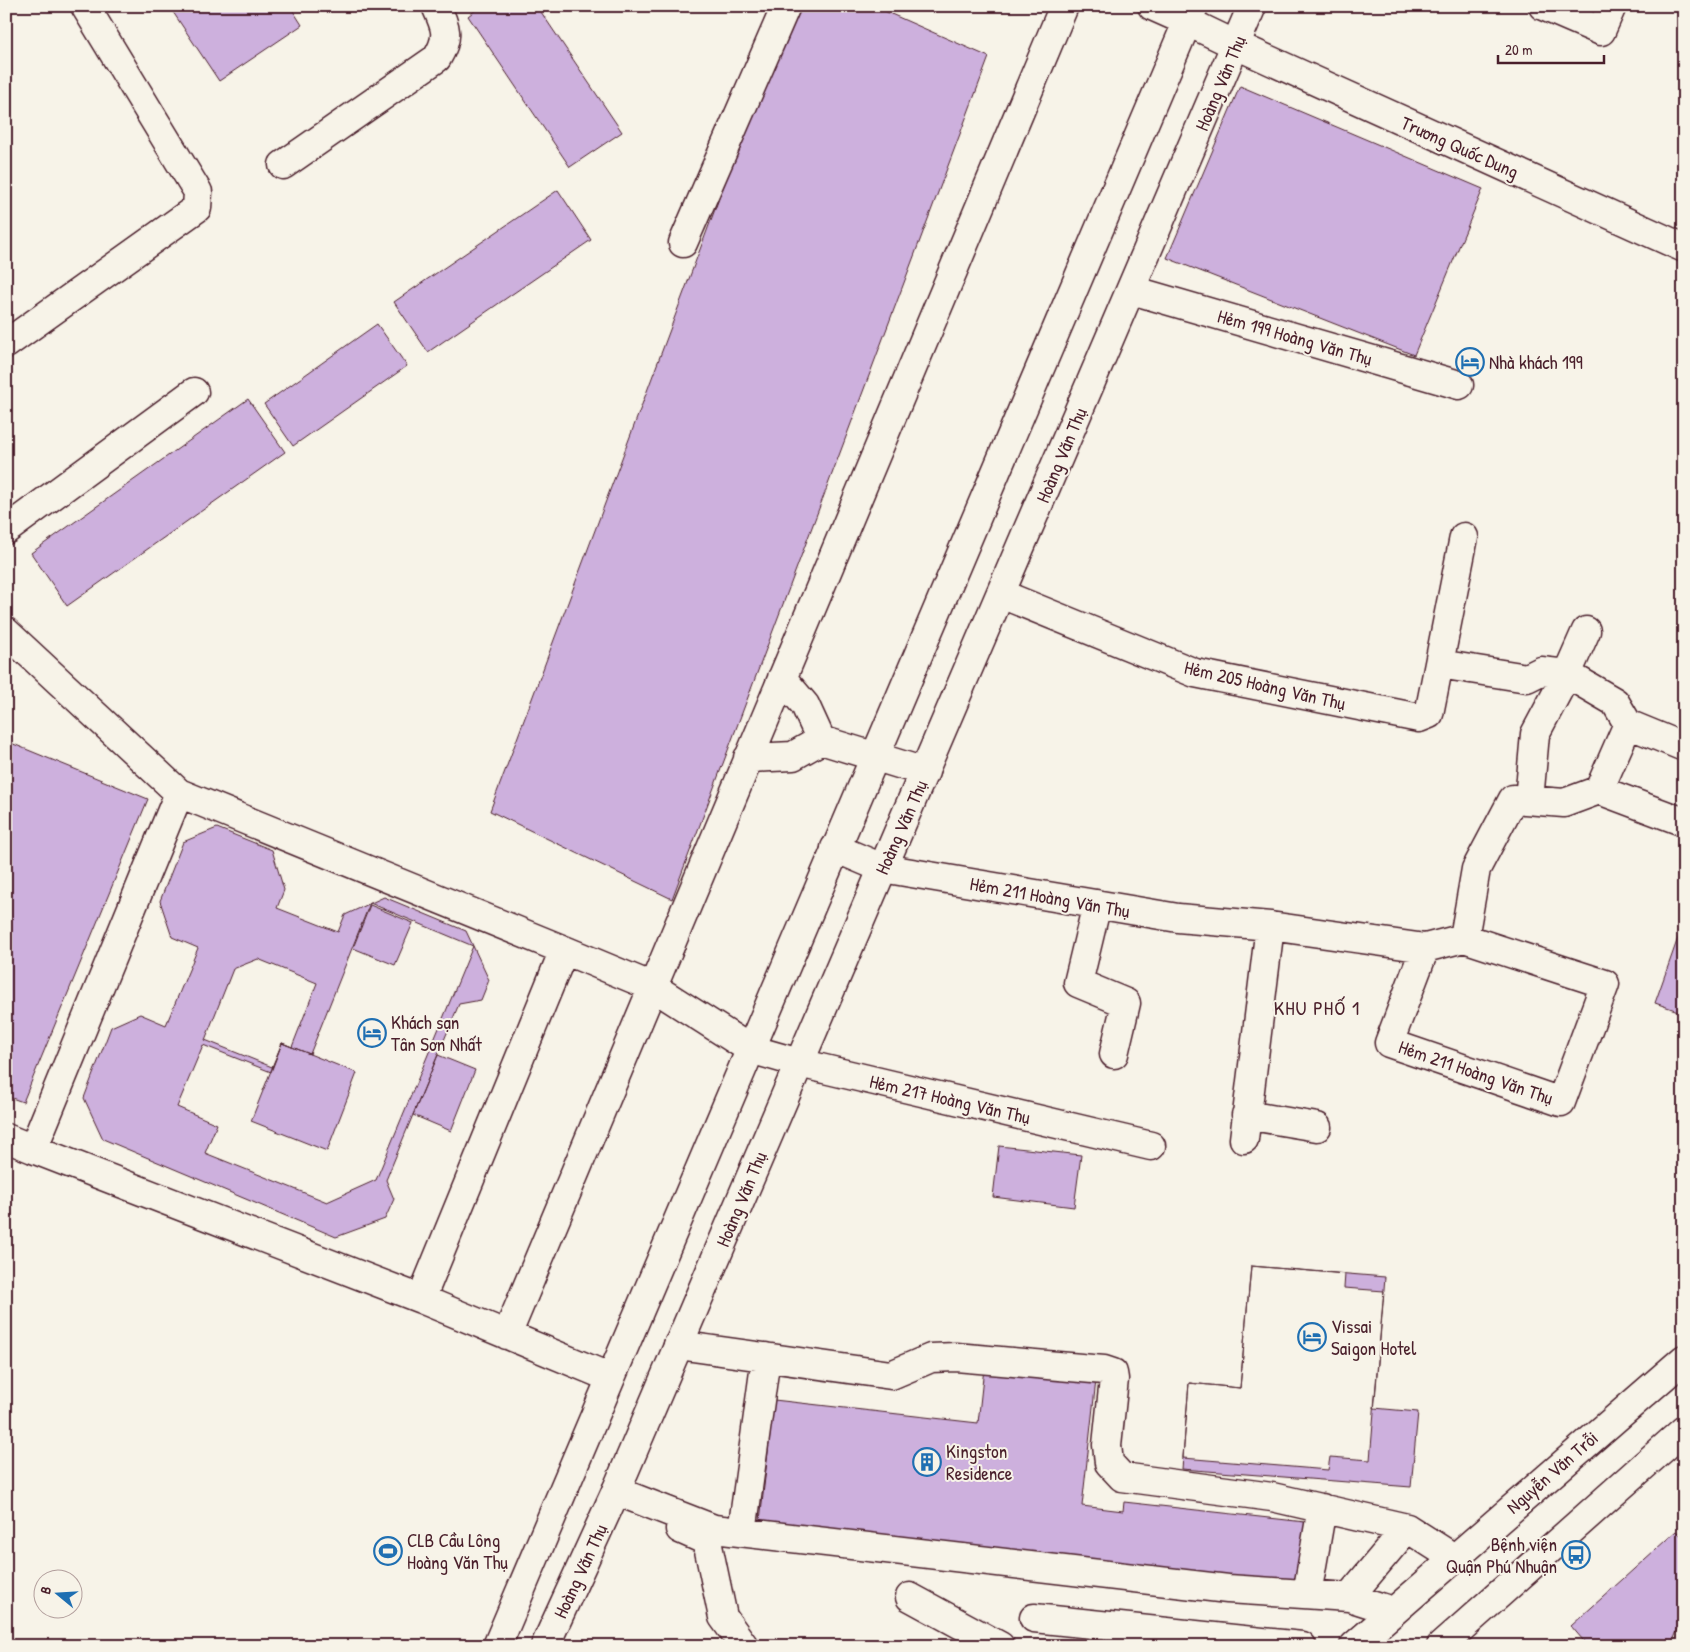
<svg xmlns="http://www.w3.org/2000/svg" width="1690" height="1652" viewBox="0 0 1690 1652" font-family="'Patrick Hand',sans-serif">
<rect width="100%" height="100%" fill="#f7f3e8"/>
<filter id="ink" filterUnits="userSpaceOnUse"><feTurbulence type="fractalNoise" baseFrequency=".02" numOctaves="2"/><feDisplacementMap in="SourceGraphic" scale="10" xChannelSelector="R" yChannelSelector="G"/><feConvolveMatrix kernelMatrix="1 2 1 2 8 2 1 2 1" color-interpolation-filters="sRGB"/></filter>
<g filter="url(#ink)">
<!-- building -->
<path fill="#cdb0dd" stroke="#4a1f2b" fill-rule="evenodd" d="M169,6H290L302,25L219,81Z
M481,6H537L622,132L570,167L468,16Z
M791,6H873L989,57L672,899L490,811Z
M1240,86L1483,189L1414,355L1167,258Z
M558,190L591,240L428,352L394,302Z
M377,324L407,366L293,446L264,404Z
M248,399L285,452L67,606L31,553Z
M6,741L148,799L23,1102L6,1096Z
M217,828L272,850L284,890L277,908L338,932L345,915L384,897L466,931L489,980L481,1000L459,1004L386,1180L394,1199L385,1219L336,1237L103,1139L84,1098L111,1027L140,1014L166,1025L198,948L172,937L160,901L183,842ZM258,959L317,983L292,1047L282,1043L272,1067L205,1040L233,969Z
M370,903L473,946L376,1180L327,1202L205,1153L217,1124L177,1107L203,1045L271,1072L282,1043L310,1054Z
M370,905L413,923L395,965L353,948Z
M1684,921V1013L1655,1003Z
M282,1043L357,1073L327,1151L251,1121Z
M438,1055L475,1070L451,1131L413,1115Z
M999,1146L1081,1155L1074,1207L993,1197Z
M1251,1266L1385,1277L1374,1408L1418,1412L1411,1487L1182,1469L1189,1383L1240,1388Z
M1251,1266L1345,1274L1344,1288L1384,1291L1370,1460L1330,1457L1328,1470L1183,1458L1189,1383L1240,1388Z
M984,1368L1096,1380L1082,1506L1123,1511L1124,1502L1305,1522L1297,1589L759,1529L774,1400L978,1423Z
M1676,1531L1684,1539V1614L1671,1646H1588L1571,1626Z"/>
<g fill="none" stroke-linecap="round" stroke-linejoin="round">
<defs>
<path id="minor" d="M1152,6L1188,22
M1543,6L1601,31L1612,6
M1236,45L1684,248
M283,165L437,58C450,36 446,28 436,6
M683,243L786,6
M1132,290L1459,385
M6,344L197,208L198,192L85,6
M6,530L194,392
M1001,594L1195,673L1419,718L1429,714L1464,537
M6,632L179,793L564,950
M1439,664L1527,678L1541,671L1567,674L1586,631
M782,678L805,705L821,740
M1628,724L1684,747
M748,758L793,756L821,740L925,772
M1599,790L1684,822
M179,793L33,1149L421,1299L609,1377
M1529,800L1535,734L1567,674L1615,702L1628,724
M835,848L882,868L1178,918L1270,926L1425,948L1464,938L1605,984L1561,1102L1389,1043L1425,948
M1097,904L1078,983L1126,1003L1114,1054
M1464,938L1476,869L1513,799L1564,803L1599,790L1628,724
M1246,1115L1317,1127
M6,1138L33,1149
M1244,1139L1270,926
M421,1299L564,950L653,987L750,1049L799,1063L1151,1146
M507,1335L1064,6
M678,1345L891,1375L931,1358L956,1357L1104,1370L1113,1373L1114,1379L1107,1445L1109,1463L1122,1477L1272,1497L1407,1528L1454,1558
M616,1491L714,1529L1228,1589L1349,1597
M680,1529L707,1541L723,1617L744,1646
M742,1532L766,1357
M1307,1594L1322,1508
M910,1597L1000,1646
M1393,1611L1349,1597L1407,1528
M1034,1618L1302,1646"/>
<path id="major" d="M1188,22L1236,45
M497,1646L1194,6
M545,1646L616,1491L1252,6
M1354,1646L1684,1359
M1441,1646L1684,1430"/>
</defs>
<!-- minor casing -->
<use href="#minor" stroke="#4a1f2b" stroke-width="31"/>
<!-- major casing -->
<use href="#major" stroke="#4a1f2b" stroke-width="31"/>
<!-- minor -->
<use href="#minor" stroke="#f7f3e8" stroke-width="28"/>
<!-- major -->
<use href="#major" stroke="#f7f3e8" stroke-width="28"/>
</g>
</g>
<!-- icons -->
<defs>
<symbol id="hotel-ring" viewBox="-11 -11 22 22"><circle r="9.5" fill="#f7f3e8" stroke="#1f6fb2" stroke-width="1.5"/><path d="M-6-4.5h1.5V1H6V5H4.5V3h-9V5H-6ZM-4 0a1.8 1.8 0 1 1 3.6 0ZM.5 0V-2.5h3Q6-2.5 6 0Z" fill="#1f6fb2"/></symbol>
<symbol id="building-ring" viewBox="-11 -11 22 22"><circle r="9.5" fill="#f7f3e8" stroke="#1f6fb2" stroke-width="1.5"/><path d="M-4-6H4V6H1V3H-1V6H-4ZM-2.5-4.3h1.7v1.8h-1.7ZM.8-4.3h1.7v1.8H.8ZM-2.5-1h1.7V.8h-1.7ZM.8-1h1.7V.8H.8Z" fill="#1f6fb2"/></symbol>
<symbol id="stadium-ring" viewBox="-11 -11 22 22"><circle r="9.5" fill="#f7f3e8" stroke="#1f6fb2" stroke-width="1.5"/><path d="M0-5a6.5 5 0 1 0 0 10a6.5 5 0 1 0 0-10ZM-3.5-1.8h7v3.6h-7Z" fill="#1f6fb2"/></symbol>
<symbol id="bus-ring" viewBox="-11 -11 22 22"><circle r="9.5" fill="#f7f3e8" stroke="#1f6fb2" stroke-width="1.5"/><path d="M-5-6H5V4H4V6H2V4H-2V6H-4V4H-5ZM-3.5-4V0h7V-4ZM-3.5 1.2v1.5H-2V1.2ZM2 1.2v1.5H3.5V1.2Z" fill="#1f6fb2"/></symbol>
</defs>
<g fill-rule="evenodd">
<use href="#hotel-ring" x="1454" y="346" width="32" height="32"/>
<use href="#hotel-ring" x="356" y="1017" width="32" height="32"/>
<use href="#hotel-ring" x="1296" y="1321" width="32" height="32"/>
<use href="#building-ring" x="911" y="1446" width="32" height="32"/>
<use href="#stadium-ring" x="372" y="1535" width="32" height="32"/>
<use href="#bus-ring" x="1560" y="1539" width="32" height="32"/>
</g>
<g text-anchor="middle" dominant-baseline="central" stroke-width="4" stroke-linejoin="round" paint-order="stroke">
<!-- street labels -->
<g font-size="19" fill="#4a1f2b" stroke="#f7f3e8">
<text transform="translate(1220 83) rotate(-67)">Hoàng Văn Thụ</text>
<text transform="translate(1460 147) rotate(24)">Trương Quốc Dung</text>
<text transform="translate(1295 337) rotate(16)">Hẻm 199 Hoàng Văn Thụ</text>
<text transform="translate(1061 455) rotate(-67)">Hoàng Văn Thụ</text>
<text transform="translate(1265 685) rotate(13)">Hẻm 205 Hoàng Văn Thụ</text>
<text transform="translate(901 827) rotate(-66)">Hoàng Văn Thụ</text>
<text transform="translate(1050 897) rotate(10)">Hẻm 211 Hoàng Văn Thụ</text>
<text transform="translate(1476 1072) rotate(19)">Hẻm 211 Hoàng Văn Thụ</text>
<text transform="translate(950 1099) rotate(13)">Hẻm 217 Hoàng Văn Thụ</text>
<text transform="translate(741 1199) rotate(-67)">Hoàng Văn Thụ</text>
<text transform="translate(1552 1472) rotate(-41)">Nguyễn Văn Trỗi</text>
<text transform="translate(580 1571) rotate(-65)">Hoàng Văn Thụ</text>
</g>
<!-- poi labels -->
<g font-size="19" fill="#4a1f2b" stroke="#f7f3e8" text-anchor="start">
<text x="1489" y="362">Nhà khách 199</text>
<text x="391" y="1022">Khách sạn<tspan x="391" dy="22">Tân Sơn Nhất</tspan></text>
<text x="1331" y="1326">Vissai<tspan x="1331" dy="22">Saigon Hotel</tspan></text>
<text x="946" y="1451">Kingston<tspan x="946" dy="22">Residence</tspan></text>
<text x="407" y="1540">CLB Cầu Lông<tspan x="407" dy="22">Hoàng Văn Thụ</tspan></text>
<text x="1557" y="1544" text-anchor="end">Bệnh viện<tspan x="1557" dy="22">Quận Phú Nhuận</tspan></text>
</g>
<!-- neighbourhood labels -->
<g font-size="20" letter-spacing="1" fill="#4a1f2b" stroke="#f7f3e8">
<text x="1317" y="1007">KHU PHỐ 1</text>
</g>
</g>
<!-- margin -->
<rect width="1690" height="1652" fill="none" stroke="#f7f3e8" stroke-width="25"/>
<rect x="12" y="12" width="1665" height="1627" fill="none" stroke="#4a1f2b" stroke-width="2" filter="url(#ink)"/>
<!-- north arrow -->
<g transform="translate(58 1594) rotate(288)"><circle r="24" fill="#f7f3e8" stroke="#b29e9c"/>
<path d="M0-4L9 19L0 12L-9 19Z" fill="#1f6fb2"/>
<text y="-8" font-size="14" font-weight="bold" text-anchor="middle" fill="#4a1f2b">B</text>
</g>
<!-- scale -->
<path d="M1498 55v8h106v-8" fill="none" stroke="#4a1f2b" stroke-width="2.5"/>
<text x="1505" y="55" font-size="15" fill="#4a1f2b" stroke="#f7f3e8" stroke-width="4" paint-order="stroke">20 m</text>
</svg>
